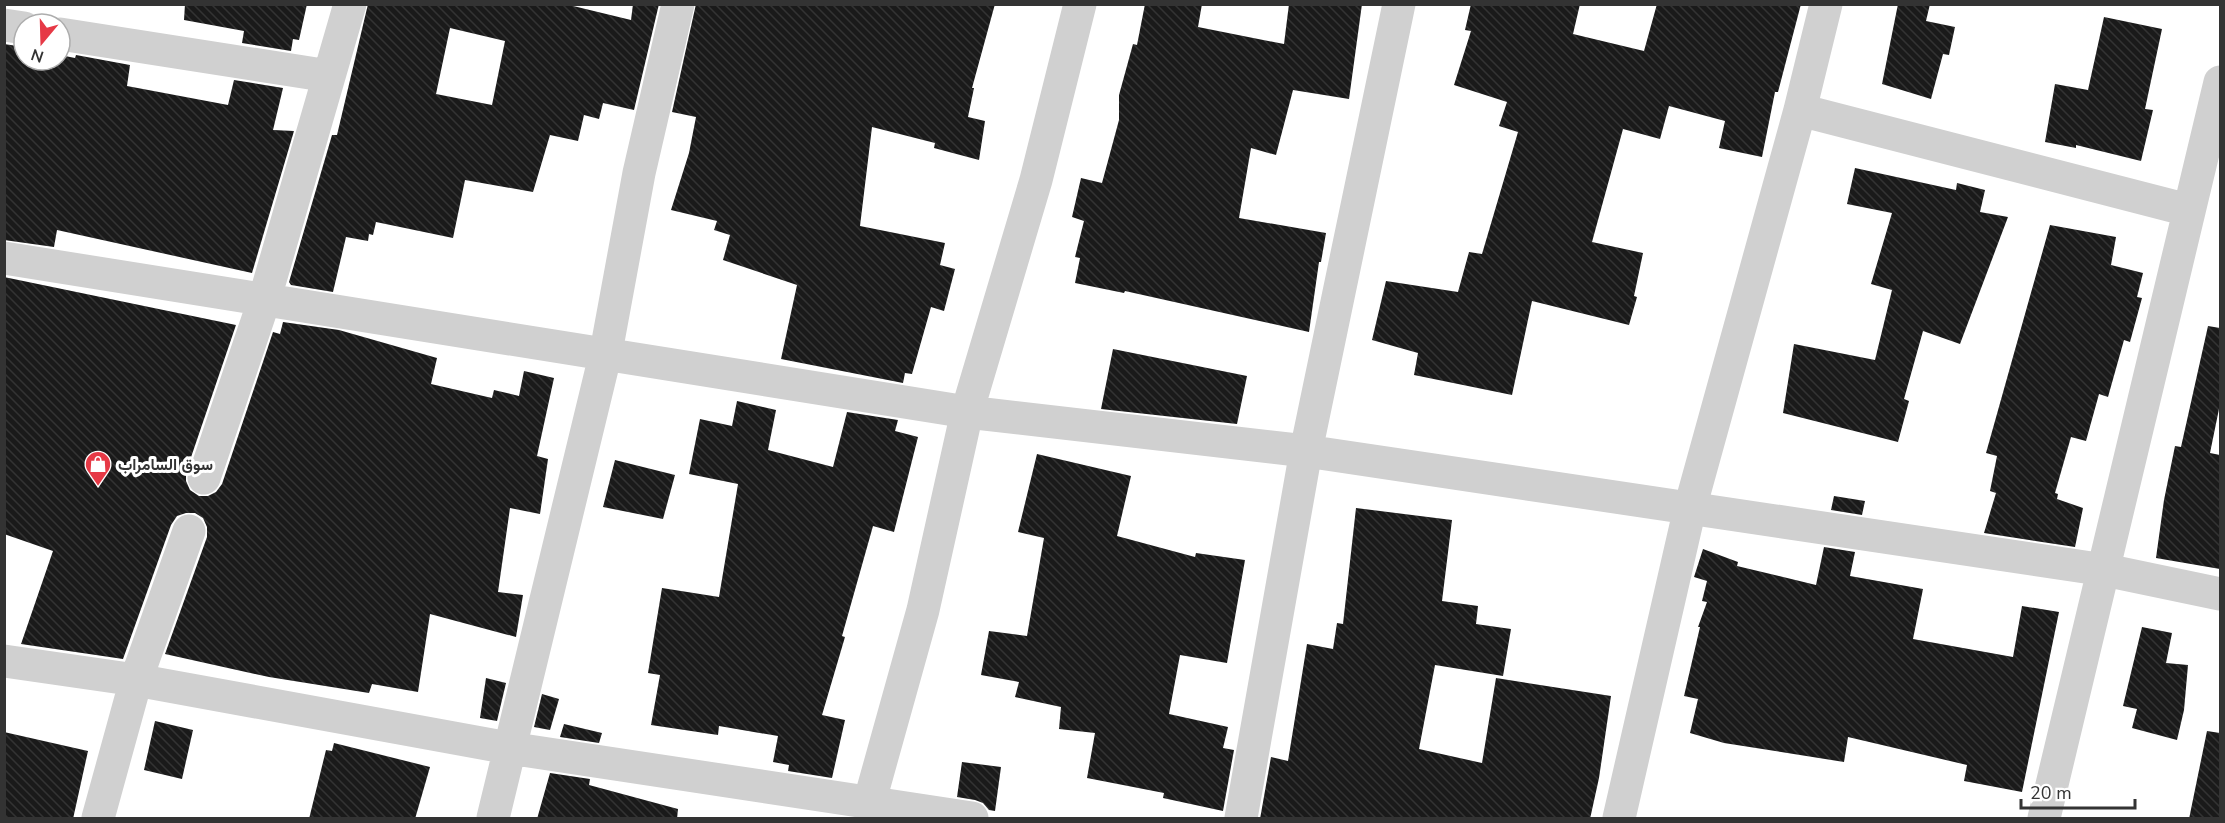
<svg xmlns="http://www.w3.org/2000/svg" width="2225" height="823" font-family="'Nunito Sans',Vazirmatn,sans-serif">
<style>
.building{fill:url(#building-back-hatch);fill-rule:evenodd}
.lines{fill:none;stroke-linecap:round;stroke-linejoin:round}
.minor{stroke:#d0d0d0;stroke-width:33}
.labels{text-anchor:middle;stroke-width:6;stroke-linejoin:round;paint-order:stroke}
.poi-label{font-size:16px;font-weight:bold;fill:#333;stroke:#fff;text-anchor:start}
</style>
<defs>
<pattern id="building-back-hatch" width="6" height="6" patternUnits="userSpaceOnUse" patternTransform="scale(1.5)"><rect width="6" height="6" fill="#1a1a1a"/><path d="M-1 5l2 2M0 0l6 6M5-1l2 2" fill="none" stroke="#333"/></pattern>
</defs>
<rect width="100%" height="100%" fill="#fff"/>
<path class="building" d="M185 4H307L299 40 293 39 291 51 242 43 244 31 184 20Z
M368 4H565L631 20 633 4H659L634 110 603 103 599 119 584 115 578 141 550 135 533 192 465 180 453 238 376 222 373 235 369 234 368 241 346 237 333 292 291 285 289 282 332 135H337ZM450 28 505 41 492 105 436 94Z
M696 4H995L972 88H974L968 117 985 121 979 160 934 148 935 143 872 127 860 226 945 243 940 265 955 269 944 311 931 307 912 374 905 373 903 383 781 359 797 285 723 260 730 235 714 230 717 221 671 210 689 153 696 117 672 112Z
M1145 4H1202L1198 27 1284 44 1289 4H1362L1349 99 1293 90 1276 155 1251 148 1239 218 1326 233 1321 262H1319L1309 332 1125 291 1124 293 1075 283 1080 258 1075 257 1084 221 1072 217 1081 178 1102 183 1119 120V95L1133 44 1137 45Z
M1471 4H1580L1573 34 1644 51 1657 4H1801L1778 92H1775L1762 157 1719 148 1725 121 1669 106 1660 139 1623 129 1592 242 1643 253 1634 296 1637 297 1629 325 1532 301 1512 395 1414 375 1418 353 1372 340 1386 281 1458 292 1469 252 1482 254 1518 132 1499 126 1507 102 1454 85 1471 31 1465 30Z
M1898 4H1930L1926 21 1955 27 1949 55 1943 54 1931 99 1882 84Z
M2104 17 2162 29 2145 109 2153 110 2141 161 2076 145V148L2045 142 2055 84 2088 90Z
M4 44 24 47V60H60V55L75 58 76 55 130 65 127 86 228 105 234 80 283 88 273 130 294 131 252 273 57 230 54 247 4 240Z
M1855 168 1956 190 1957 183 1985 190 1980 212 2008 217 1960 344 1923 331 1904 399 1909 401 1898 442 1783 413 1794 344 1875 360 1892 290 1871 284 1892 213 1847 204Z
M2050 225 2116 237 2111 265 2143 273 2137 297 2142 298 2130 342 2124 340 2108 397 2099 394 2086 441 2071 437 2055 493 2058 494 2057 499 2083 508 2075 547 1984 533 1996 493 1990 491 1997 456 1986 453Z
M4 277 236 325 186 472V481L190 490 199 496H208L216 492 222 484 273 332 280 334 283 322 339 330 437 358 431 384 492 398 494 390 519 396 524 371 554 378 537 456 548 459 540 514 510 508 498 592 523 595 516 637 430 614 418 692 372 684 369 693 269 677 165 654 207 537V527L203 518 195 513H186L177 516 171 525 123 659 21 644 53 551 4 534Z
M2208 326 2220 328V404L2210 453 2220 455V569L2156 558 2164 500 2175 446 2181 447Z
M1113 349 1247 376 1237 424 1101 409Z
M737 401 776 410 768 450 833 467 847 412 898 420 895 431 918 437 894 532 873 526 842 636 845 637 822 715 845 720 832 778 788 771 789 765 773 762 778 736 719 726 718 735 651 725 660 675 648 673 662 588 719 597 738 484 689 474 700 419 732 426Z
M1037 454 1131 476 1117 536 1195 557 1196 553 1245 560 1227 663 1180 655 1169 714 1228 727 1223 748 1234 750 1223 811 1163 798 1164 793 1087 778 1095 733 1059 729 1061 707 1015 697 1019 682 981 675 989 631 1027 636 1044 538 1018 532Z
M615 460 675 475 663 519 603 507Z
M1834 496 1865 501 1862 515 1831 510Z
M1356 508 1452 520 1442 601 1478 606 1476 624 1511 629 1503 676 1435 665 1419 749 1482 763 1496 678 1611 696 1599 778 1590 819H1260L1271 757 1288 761 1307 644 1333 649 1337 623 1343 624Z
M1824 547 1855 552 1850 576 1923 589 1913 639 2013 657 2022 606 2059 612 2022 792 1964 781 1967 765 1848 737 1844 762 1724 743 1690 733 1698 699 1684 696 1700 627H1698L1707 602 1702 601 1707 581 1694 577 1703 549 1738 562 1737 566 1816 585Z
M2142 627 2172 633 2166 663 2188 665 2184 710 2177 740 2132 728 2137 709 2123 706Z
M486 678 506 683 497 721 480 718Z
M542 694 559 699 550 730 534 727Z
M155 721 193 730 182 779 144 770Z
M564 724 602 733 599 743 560 737Z
M2207 731 2220 733V819H2189Z
M4 732 88 751 73 819H4Z
M334 743 430 767 415 819H309L326 750 332 751Z
M962 762 1001 767 995 811 989 810 983 803 975 800 957 797Z
M550 773 590 779 589 785 678 809 677 819H537Z"/>
<g class="lines">
<path class="minor" d="M4 25 24 28
M60 34 329 76
M1800 110 2188 210
M4 258 967 412 1306 451 2105 570 2220 594
M204 478 264 301 350 4
M4 661 136 680 509 748 972 818
M98 818 136 680 189 531
M493 818 606 352 639 173 678 4
M865 818 923 610 967 412 1036 180 1080 4
M1241 818 1306 451 1399 4
M1619 818 1690 508 1800 110 1826 4
M2044 818 2220 82"/>
</g>
<defs>
<g id="shop-pin" transform="scale(1.35)"><path d="M0 17L-7.5 6A9.5 9.5 0 1 1 7.5 6Z" fill="#e63946" stroke="#fff"/><path d="M-5-2.5h2.3a2.7 3.5 0 0 1 5.4 0H5L5.5 6h-11ZM-1.5-2.5h3a1.5 2.3 0 0 0-3 0Z" fill="#fff"/></g>
</defs>
<g fill-rule="evenodd">
<use href="#shop-pin" x="98" y="464"/>
</g>
<g class="labels">
<g class="poi-label">
<text x="118" y="470">سوق السامراب</text>
</g>
</g>
<rect width="2225" height="823" fill="none" stroke="#333333" stroke-width="12"/>
<g transform="translate(42 42) rotate(199)"><circle r="28" fill="#ffffff" stroke="#adadad" stroke-width="1.5"/>
<path d="M0-4.5L10 22L0 15L-10 22Z" fill="#e63946"/>
<text y="-9" font-size="16" font-weight="bold" text-anchor="middle" fill="#333333">N</text>
</g>
<path d="M2021 799v9h114v-9" fill="none" stroke="#333333" stroke-width="3"/>
<text x="2030" y="799" font-size="18" fill="#333333" stroke="#ffffff" stroke-width="4.5" paint-order="stroke">20 m</text>
</svg>
